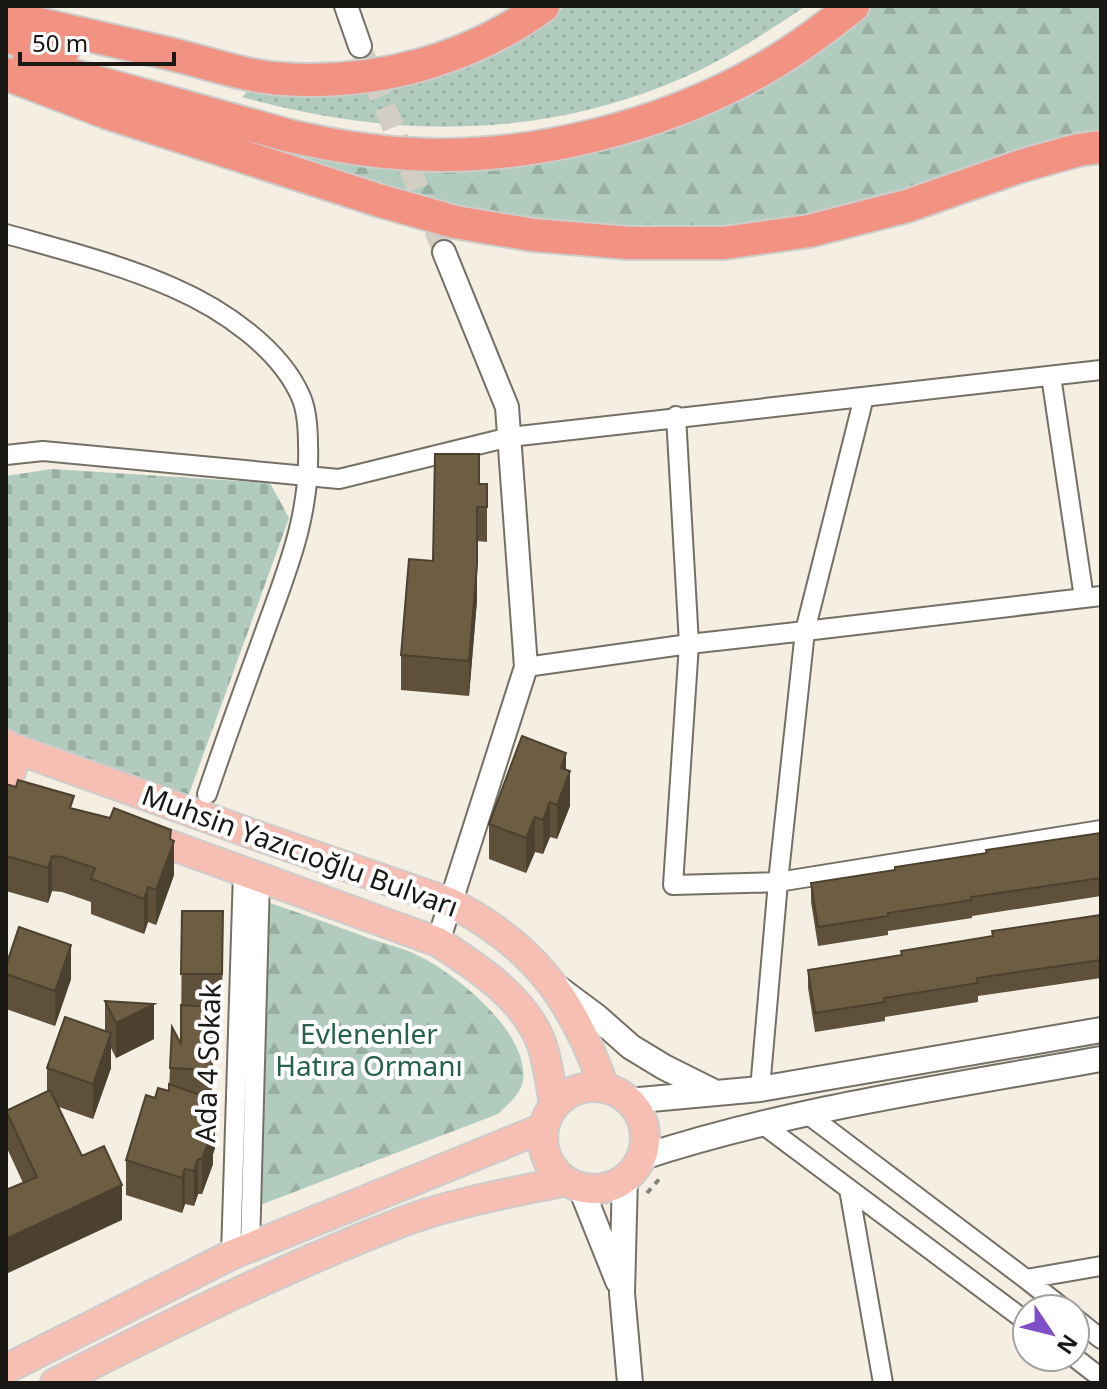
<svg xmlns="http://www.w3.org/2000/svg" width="1107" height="1389" font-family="'Noto Sans',sans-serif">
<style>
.green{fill:url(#green-dots)}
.forest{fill:url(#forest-firs)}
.cemetery{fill:url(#cemetery-stones)}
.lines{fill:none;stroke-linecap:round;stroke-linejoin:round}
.tertiary-tunnel{stroke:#d3cec4;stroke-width:22;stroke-dasharray:22 11;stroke-linecap:butt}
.minor-casing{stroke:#757066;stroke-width:22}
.tertiary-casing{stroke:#757066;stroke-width:26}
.secondary-casing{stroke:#757066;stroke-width:28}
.primary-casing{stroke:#cdcccb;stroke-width:32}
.motorway-casing{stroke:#cdcccb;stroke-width:36}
.path{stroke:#86827a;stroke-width:4;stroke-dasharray:6 6;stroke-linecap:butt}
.minor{stroke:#fff;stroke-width:18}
.tertiary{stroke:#fff;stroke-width:22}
.secondary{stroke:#fff;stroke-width:24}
.primary{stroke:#f7beb4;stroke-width:28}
.motorway{stroke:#f29282;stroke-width:32}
.wall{fill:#5e503a}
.shaded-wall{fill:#4c412f}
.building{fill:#6d5d43;stroke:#4c412f;stroke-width:2}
.labels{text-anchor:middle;stroke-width:8;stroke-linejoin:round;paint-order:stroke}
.street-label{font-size:28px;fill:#1a1814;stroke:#fff}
.park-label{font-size:28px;fill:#26624b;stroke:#fff}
</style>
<defs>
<pattern id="green-dots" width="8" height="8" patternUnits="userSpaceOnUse" patternTransform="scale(2)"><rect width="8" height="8" fill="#b2cbbf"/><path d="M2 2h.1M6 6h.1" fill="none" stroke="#98aea3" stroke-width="1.8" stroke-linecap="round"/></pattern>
<pattern id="forest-firs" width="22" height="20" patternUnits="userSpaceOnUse" patternTransform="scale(2)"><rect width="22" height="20" fill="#b2cbbf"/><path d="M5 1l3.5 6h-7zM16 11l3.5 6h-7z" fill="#98aea3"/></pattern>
<pattern id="cemetery-stones" width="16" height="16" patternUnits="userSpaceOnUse" patternTransform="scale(2)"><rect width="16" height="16" fill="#b2cbbf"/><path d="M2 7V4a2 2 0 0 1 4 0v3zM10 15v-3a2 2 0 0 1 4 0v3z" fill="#98aea3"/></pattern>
</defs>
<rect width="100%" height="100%" fill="#f4eee3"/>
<path class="green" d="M565 6H806C767 32 728 58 685 77 542 140 391 139 242 97L247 92 311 96 551 17Z"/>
<path class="forest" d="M871 6H1101V131C1061 136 1023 152 985 165 920 186 853 208 786 220 626 246 460 212 307 165 257 150 208 129 159 111L479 165 818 49Z
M267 902C302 914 337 926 371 939 386 944 403 948 417 955 455 973 529 1032 523 1080 521 1094 508 1104 498 1114L260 1205Z"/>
<path class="cemetery" d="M52 469 270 483 289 518 188 797 6 733V476Z"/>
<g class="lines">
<path class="tertiary-tunnel" d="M360 46 444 252"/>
<g class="minor-casing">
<path id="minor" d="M6 234C63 250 120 264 174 288 222 309 280 348 301 397 307 411 308 430 308 445 311 519 284 577 260 645 242 694 224 744 207 794
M1051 376 1084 598
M676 416 689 644 673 885 778 882 805 631 1101 596
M6 455 43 451 339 479 510 437 1101 370
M526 667 689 644 805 631 864 397
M760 1089 778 882 1101 830
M806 1113 1026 1279 1101 1266
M761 1123 1027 1322
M849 1189 883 1383
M250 1247 260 879
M231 1255 243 872
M1026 1279 1064 1309
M1075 1318 1101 1339
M1074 1357 1101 1378"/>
</g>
<g class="tertiary-casing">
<path id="tertiary" d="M346 6 360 46
M438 942 526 667 507 407 444 252"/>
</g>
<g class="secondary-casing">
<path id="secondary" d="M558 988 597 1017 631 1047 664 1067 716 1093
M629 1101 760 1089 1101 1030
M640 1158C789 1109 946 1087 1101 1059
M625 1177 622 1293 630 1383
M580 1186 618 1281"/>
</g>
<g class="primary-casing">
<path id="primary" d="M6 744 13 765 6 787
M7 746 255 835 449 902C533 944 573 999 604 1087
M140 834 438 942C477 967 526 999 542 1045 548 1064 551 1085 554 1105
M543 1138a51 51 0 1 1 102 0a51 51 0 1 1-102 0Z
M6 1369 231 1255 543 1128
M55 1383C169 1325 282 1268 402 1222 451 1203 514 1192 566 1181"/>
</g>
<g class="motorway-casing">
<path id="motorway" d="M17 19C68 31 120 42 171 54 208 63 246 77 284 79 376 85 469 60 543 6
M6 36 62 53
M28 63 290 136C330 145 370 152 411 154 527 161 662 127 763 69 795 51 824 29 853 6
M6 74 108 113 381 201 455 222 533 235 629 243H724L809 231 907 206 1021 166 1078 150 1101 147"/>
</g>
<path class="path" d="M647 1193 662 1176"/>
<use href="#minor" class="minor"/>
<use href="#tertiary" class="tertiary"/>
<use href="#secondary" class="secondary"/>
<use href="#primary" class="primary"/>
<use href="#motorway" class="motorway"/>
</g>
<path class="wall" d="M479 484H487V542L477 541V600L469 696 401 690V655L433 561Z
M566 770 570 806 557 839 550 837 543 854 535 852 526 873 489 859V824Z
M6 784 74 809 171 839 174 875 156 925 148 922 144 934 91 914V902L62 892 52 891 48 903 6 891Z
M1101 833V896L972 916V918L888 931V935L818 946 811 902V883L895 871 986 853Z
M182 911H223L222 1009H214V1042L211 1105H209L215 1148 213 1154V1164L202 1194H198L194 1206 185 1204 182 1213 126 1195V1160L155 1098 169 1091 170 1068 181 1044Z
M1101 915V978L978 996V1002L885 1017V1021L815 1032 808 988V970L901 955 992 936V931Z
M6 966 71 979 55 1026 6 1009Z
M105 1001 154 1039 116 1058 111 1048V1068L93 1119 59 1107 82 1156 122 1220 23 1183 6 1146V1111L47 1091V1068L105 1031Z"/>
<path class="shaded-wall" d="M477 565V600L469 696V661Z
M566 753V780L570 771V806L557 839V805L561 768Z
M550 802V837L543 854V820Z
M535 817V852L526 873V838Z
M171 830V849L174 841V875L156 925V890L170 839Z
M52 856V891L48 903V868Z
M148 887V922L144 934V899Z
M71 945V979L55 1026V991Z
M154 1004V1039L116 1058V1023Z
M214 1007V1042L211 1105V1070Z
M111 1033V1068L93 1119V1084Z
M215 1113V1148L213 1154V1164L202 1194V1159L210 1126Z
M198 1159V1194L194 1206V1171Z
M185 1169V1204L182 1213V1178Z
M122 1185V1220L6 1274V1239Z"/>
<path class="building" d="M435 454H479V484H487V507H477V565L469 661 401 655 409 559 433 561Z
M522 736 566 753 561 768 570 771 557 805 550 802 543 820 535 817 526 838 489 824Z
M18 780 74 796 70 808 110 818 114 808 171 830 170 839 174 841 156 890 148 887 144 899 91 879 95 868 62 857 52 856 48 868 6 856V784L16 787Z
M1101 833V878L971 897 972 900 888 913V916L818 927 811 883 895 870V867L987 853 986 850Z
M182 911H223L222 974H181Z
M1101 915V960L977 978 978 983 884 998 885 1002 815 1013 808 970 902 955 901 951 993 936 992 931Z
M19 927 71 945 55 991 6 974V966Z
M105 1001 154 1004 116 1023Z
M181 1005 214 1007 211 1070 170 1068 172 1027 181 1044Z
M65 1017 111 1033 93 1084 47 1068Z
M169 1084 209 1098 205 1110 215 1113 210 1126 213 1129 202 1159H198L194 1171 185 1169 182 1178 126 1160 146 1095 155 1098 158 1088 169 1091Z
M50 1090 82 1156 104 1146 122 1185 6 1239V1190L37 1177 6 1111Z"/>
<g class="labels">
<g class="street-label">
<text transform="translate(300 851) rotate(20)" y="10">Muhsin Yazıcıoğlu Bulvarı</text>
<text transform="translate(208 1063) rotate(-88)" y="10">Ada 4 Sokak</text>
</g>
<g class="park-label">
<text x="369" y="1044">Evlenenler<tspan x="369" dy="32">Hatıra Ormanı</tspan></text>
</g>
</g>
<rect width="1107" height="1389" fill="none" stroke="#1a1814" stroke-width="16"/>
<g transform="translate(1051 1333) rotate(125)"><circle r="38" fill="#ffffff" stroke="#a3a3a1" stroke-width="2"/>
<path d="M0-6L14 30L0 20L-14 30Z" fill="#804ec7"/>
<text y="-12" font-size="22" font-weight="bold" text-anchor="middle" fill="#1a1814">N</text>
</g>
<path d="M20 52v12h154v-12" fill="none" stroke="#1a1814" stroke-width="4"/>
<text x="32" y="52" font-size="24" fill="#1a1814" stroke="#ffffff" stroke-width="6" paint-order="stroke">50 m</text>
</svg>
